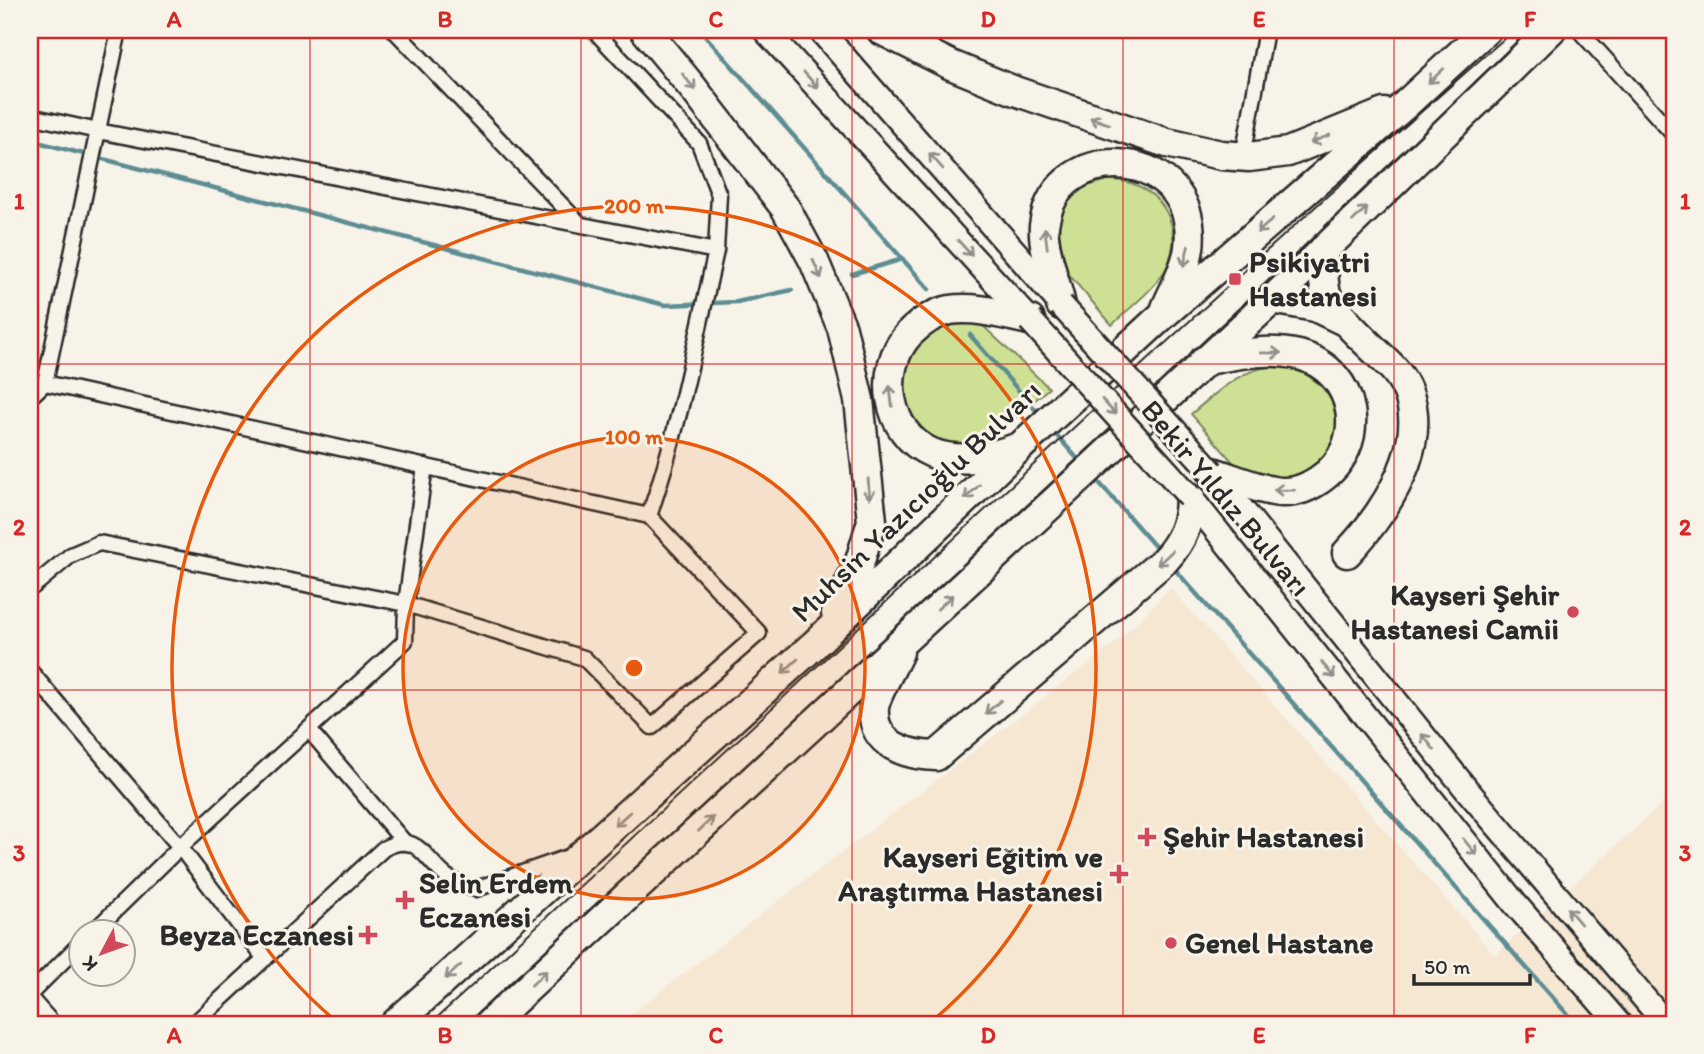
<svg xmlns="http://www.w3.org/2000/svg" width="1704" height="1054" font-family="Itim,sans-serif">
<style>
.built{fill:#f6e7d3}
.green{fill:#cee094;stroke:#7c8660;stroke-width:2}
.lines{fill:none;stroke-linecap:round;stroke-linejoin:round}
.stream{stroke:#5d8d92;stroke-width:4.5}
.street-casing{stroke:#2b2b2b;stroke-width:19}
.primary-casing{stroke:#2b2b2b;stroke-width:28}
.highway-casing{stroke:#2b2b2b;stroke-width:33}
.street{stroke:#f7f3e8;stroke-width:14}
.primary{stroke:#f7f3e8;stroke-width:23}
.highway{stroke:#f7f3e8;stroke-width:28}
.tram{stroke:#2b2b2b;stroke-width:2}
.primary-bridge-casing{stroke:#2b2b2b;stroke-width:28;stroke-linecap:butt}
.primary-bridge{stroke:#f7f3e8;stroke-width:23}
.oneway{stroke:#918f8a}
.grid{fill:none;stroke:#d62828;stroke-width:2;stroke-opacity:0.55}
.ring{fill:none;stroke:#e8590c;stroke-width:3.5}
.poi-dot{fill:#d1495b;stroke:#f7f3e8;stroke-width:2.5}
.labels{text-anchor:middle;stroke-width:6;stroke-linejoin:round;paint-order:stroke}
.poi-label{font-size:30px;font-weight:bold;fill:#2b2b2b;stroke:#f7f3e8;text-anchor:start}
.street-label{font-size:30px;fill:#2b2b2b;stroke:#f7f3e8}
.centre{fill:#e8590c;stroke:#f7f3e8;stroke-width:3.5}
.ring-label{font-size:21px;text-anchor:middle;font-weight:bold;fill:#e8590c;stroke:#f7f3e8;stroke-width:6;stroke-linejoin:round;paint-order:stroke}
.neatline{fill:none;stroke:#d62828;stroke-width:2.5}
.grid-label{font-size:23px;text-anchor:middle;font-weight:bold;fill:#d62828}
</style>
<rect width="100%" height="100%" fill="#f7f3e8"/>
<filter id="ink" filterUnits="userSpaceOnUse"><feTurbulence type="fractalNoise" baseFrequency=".0143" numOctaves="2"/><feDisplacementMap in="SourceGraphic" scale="14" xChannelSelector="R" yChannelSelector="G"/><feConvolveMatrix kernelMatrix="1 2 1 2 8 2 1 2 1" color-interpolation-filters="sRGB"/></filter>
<g filter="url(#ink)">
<path class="built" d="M1171 588 1495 955 1674 793V1024H618L1118 641Z"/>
<path class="green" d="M1108 180C1157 179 1189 225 1165 270 1155 289 1128 309 1112 325L1059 263 1056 234 1065 204 1084 187Z
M944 323H980L1049 388 995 435 979 443 970 446 928 442 899 401 911 347Z
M1274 366C1310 368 1341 394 1336 433 1335 441 1331 453 1326 459 1317 468 1300 476 1289 483L1238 468 1191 414C1217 393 1239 369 1274 366Z"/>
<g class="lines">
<path class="stream" d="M700 30 929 289
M30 140 665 305 737 302 792 290
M852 274 903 259
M970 335 1041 416
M1053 431 1082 464
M1095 478 1159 551
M1171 565 1576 1024"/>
<g class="street-casing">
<path id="street" d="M394 30 580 224
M594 30 699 143 719 195 716 251
M1579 30 1674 135
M30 116 98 131 716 251C696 339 679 429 649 516
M1243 156 1266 30
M45 383 119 30
M30 397 45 383 649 516 759 633 652 727 584 658 406 604 405 641 180 847 30 671
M30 589 71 555 99 543 406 604 425 466
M309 730 405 843
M93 932 180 847 265 959
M30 994 80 944
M30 998 53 1024
M194 1024 383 849C418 830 424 859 446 876 455 883 465 887 476 889L571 856"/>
</g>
<g class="primary-casing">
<path id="primary" d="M765 30 1030 320
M820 30 1059 302
M1212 472 1467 790 1666 1024
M1190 497 1516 905 1619 1024"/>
</g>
<g class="highway-casing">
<path id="highway" d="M645 30 693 88 786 209 814 261 842 328 859 400 872 521 860 561 836 613
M881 30 951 65 1015 91 1167 143 1221 155 1249 157 1288 152 1384 113
M1323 250C1324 263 1322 281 1326 293 1332 313 1374 349 1390 365 1445 421 1391 507 1347 553
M1273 299 1315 307 1344 321
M1061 305C1056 282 1042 248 1044 226 1055 135 1201 146 1189 248 1186 269 1174 289 1166 308
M1203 361C1234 355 1268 347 1299 355 1358 371 1370 446 1319 480 1309 487 1296 492 1284 492 1267 493 1230 477 1212 472
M1016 448C991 458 957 463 932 453 886 434 877 369 909 334 921 322 934 313 950 310 977 306 1005 315 1030 320
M899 652C894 664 875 696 874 708 871 745 907 755 936 756L1165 560C1182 541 1190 523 1190 497
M395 1024 815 644 1022 445 1164 314 1406 104 1486 30
M489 1024 1273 299 1551 30"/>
</g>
<use href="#street" class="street"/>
<use href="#primary" class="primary"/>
<use href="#highway" class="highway"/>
<path class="tram" d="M430 1024C792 694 1145 353 1514 30
M466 1024 1086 452 1253 295 1530 30"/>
<g class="primary-bridge-casing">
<path id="primary-bridge" d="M1061 305 1212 472
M1030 320 1190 497"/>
</g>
<use href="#primary-bridge" class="primary-bridge"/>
</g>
<defs><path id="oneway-shaft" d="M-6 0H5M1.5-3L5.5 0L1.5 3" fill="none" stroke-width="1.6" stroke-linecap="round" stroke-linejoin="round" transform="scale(1.75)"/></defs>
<g class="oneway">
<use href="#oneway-shaft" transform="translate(1436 76) rotate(137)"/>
<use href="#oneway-shaft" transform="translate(811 80) rotate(48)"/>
<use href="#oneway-shaft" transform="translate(689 82) rotate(51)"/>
<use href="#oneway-shaft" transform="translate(1100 121) rotate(-161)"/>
<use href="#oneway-shaft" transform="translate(1320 139) rotate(158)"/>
<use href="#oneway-shaft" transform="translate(936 161) rotate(-131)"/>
<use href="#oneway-shaft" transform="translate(1360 214) rotate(-44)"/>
<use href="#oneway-shaft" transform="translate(1265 226) rotate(139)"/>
<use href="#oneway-shaft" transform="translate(1046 238) rotate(-97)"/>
<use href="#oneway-shaft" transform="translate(965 248) rotate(48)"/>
<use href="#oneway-shaft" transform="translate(1186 256) rotate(104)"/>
<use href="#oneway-shaft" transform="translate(817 269) rotate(66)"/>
<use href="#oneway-shaft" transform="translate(1271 353) rotate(1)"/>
<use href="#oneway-shaft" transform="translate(891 396) rotate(-97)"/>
<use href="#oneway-shaft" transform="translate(1109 407) rotate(48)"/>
<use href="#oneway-shaft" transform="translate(869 489) rotate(85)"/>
<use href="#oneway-shaft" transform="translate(1284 490) rotate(-179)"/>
<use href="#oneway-shaft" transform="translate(972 492) rotate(136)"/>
<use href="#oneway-shaft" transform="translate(1165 558) rotate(136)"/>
<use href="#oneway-shaft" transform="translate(945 602) rotate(-43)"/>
<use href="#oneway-shaft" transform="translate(790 666) rotate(138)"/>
<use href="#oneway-shaft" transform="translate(1328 670) rotate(51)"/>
<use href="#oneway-shaft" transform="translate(993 707) rotate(139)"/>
<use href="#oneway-shaft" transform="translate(1428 742) rotate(-129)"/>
<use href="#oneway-shaft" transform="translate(622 819) rotate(138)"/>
<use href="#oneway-shaft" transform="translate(706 824) rotate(-43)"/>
<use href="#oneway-shaft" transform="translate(1470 847) rotate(51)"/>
<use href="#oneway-shaft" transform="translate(1574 916) rotate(-130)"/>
<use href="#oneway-shaft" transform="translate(453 972) rotate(138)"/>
<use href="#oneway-shaft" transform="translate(539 978) rotate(-43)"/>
</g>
</g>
<path class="grid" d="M310 30V1024M581 30V1024M852 30V1024M1123 30V1024M1394 30V1024M30 364H1674M30 690H1674"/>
<circle cx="634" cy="668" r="231" fill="#e8590c" fill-opacity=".12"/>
<g class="ring">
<circle cx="634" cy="668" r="231"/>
<path d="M337 1022A462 462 0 1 1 931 1022"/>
</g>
<g class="poi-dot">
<rect x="1228" y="272" width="14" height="14" rx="3.5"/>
<circle cx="1573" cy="612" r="7"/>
<path d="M1143.5 826.5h7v7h7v7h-7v7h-7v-7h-7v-7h7z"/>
<path d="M1115.5 863.5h7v7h7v7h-7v7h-7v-7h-7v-7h7z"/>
<path d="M401.5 889.5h7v7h7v7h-7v7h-7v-7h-7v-7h7z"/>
<path d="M364.5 924.5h7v7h7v7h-7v7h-7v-7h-7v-7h7z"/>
<circle cx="1171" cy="943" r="7"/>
</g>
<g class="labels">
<g class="poi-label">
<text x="1249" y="272">Psikiyatri<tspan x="1249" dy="34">Hastanesi</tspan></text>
<text x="1559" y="605" text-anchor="end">Kayseri Şehir<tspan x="1559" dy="34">Hastanesi Camii</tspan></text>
<text x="1163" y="847">Şehir Hastanesi</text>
<text x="1103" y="867" text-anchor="end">Kayseri Eğitim ve<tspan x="1103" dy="34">Araştırma Hastanesi</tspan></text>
<text x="419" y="893">Selin Erdem<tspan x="419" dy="34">Eczanesi</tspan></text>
<text x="354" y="945" text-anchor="end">Beyza Eczanesi</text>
<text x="1185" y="953">Genel Hastane</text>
</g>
<g class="street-label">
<text transform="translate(1226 498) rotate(50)" y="10">Bekir Yıldız Bulvarı</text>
<text transform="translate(916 501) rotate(-44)" y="10">Muhsin Yazıcıoğlu Bulvarı</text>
</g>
</g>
<circle cx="634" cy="668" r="10" class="centre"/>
<g class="ring-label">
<text x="634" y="213">200 m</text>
<text x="634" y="444">100 m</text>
</g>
<rect width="1704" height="1054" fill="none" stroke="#f7f3e8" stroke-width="77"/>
<g transform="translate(102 953) rotate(229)"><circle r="33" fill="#f7f3e8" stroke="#a5a39c" stroke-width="2"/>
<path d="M0-5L12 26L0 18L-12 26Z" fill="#d1495b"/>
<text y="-10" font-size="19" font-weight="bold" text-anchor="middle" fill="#2b2b2b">K</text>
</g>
<path d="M1414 974v10h116v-10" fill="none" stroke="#2b2b2b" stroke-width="3.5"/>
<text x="1424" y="974" font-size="21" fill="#2b2b2b" stroke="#f7f3e8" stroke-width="5" paint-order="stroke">50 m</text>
<rect x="38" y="38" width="1628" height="978" class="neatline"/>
<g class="grid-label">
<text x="174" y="27">A</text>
<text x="445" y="27">B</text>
<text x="716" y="27">C</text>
<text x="988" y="27">D</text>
<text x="1259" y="27">E</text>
<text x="1530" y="27">F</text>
<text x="19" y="209">1</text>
<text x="1685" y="209">1</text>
<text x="19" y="535">2</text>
<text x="1685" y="535">2</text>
<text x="19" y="861">3</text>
<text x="1685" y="861">3</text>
<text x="174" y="1043">A</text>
<text x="445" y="1043">B</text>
<text x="716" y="1043">C</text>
<text x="988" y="1043">D</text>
<text x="1259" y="1043">E</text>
<text x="1530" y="1043">F</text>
</g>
</svg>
